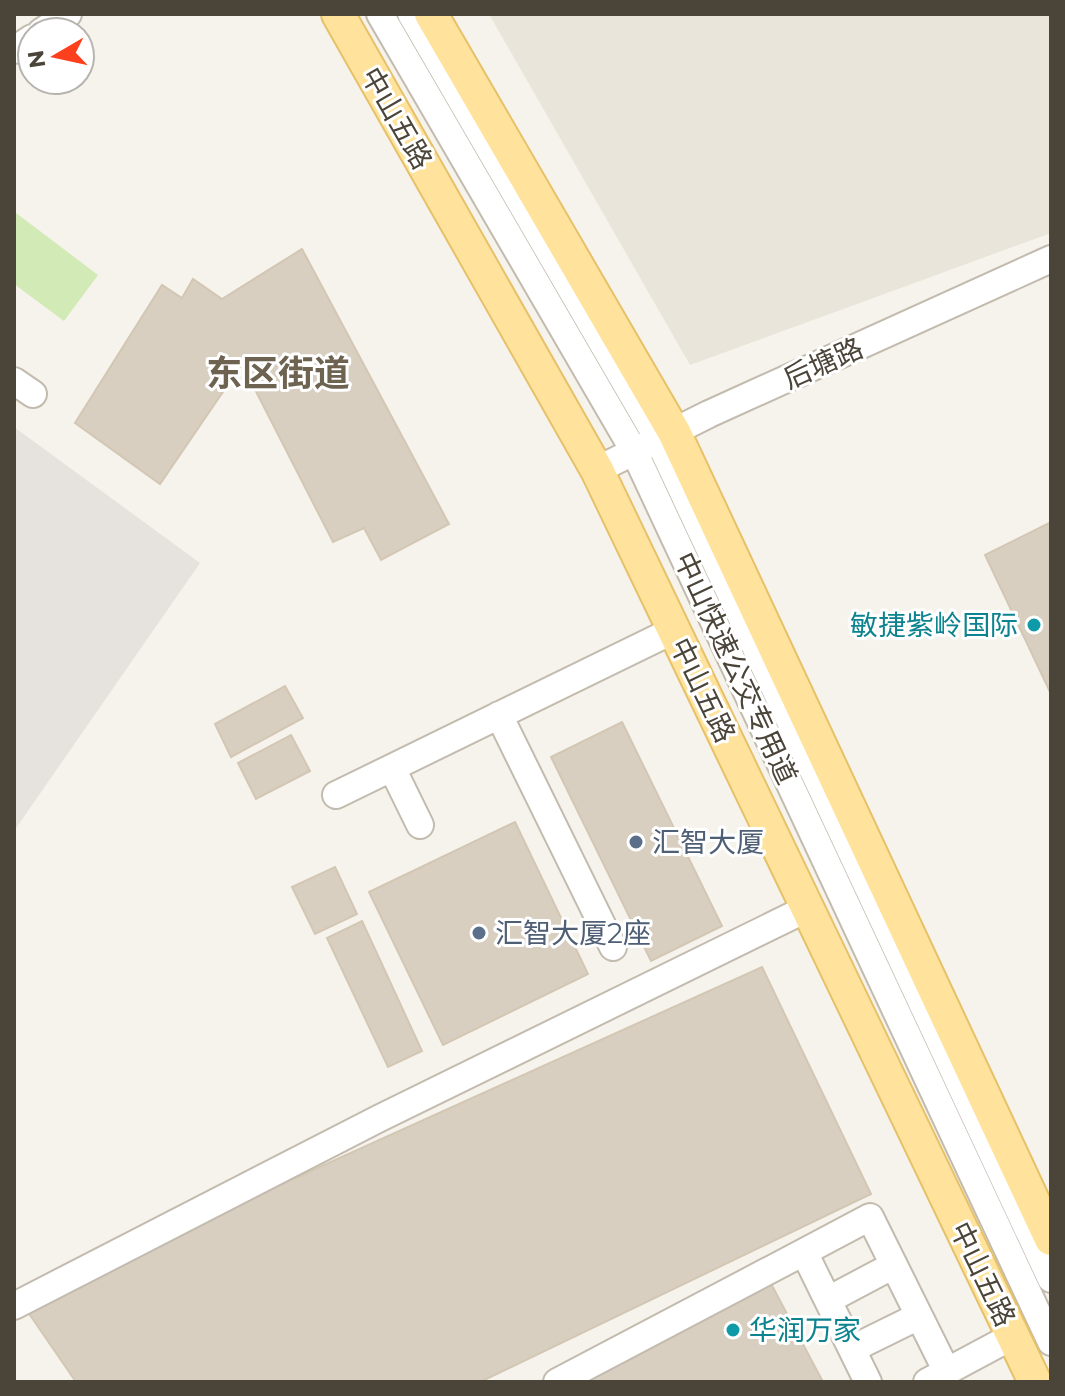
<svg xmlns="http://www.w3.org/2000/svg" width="1065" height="1396" font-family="Montserrat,'Noto Sans SC',sans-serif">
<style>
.residential{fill:#eae5da}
.industrial{fill:#e6e2dd}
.green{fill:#d2eab5}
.building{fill:#d8cfc1;stroke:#d3c7b4;stroke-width:2}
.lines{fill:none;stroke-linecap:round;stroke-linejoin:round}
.minor-casing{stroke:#c2bbae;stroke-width:30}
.major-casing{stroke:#e6c16a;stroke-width:36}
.minor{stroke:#fff;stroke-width:26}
.major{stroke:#ffe39c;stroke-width:32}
.culture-dot{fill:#0f9aa8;stroke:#fff;stroke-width:3}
.service-dot{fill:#5c6f8a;stroke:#fff;stroke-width:3}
.labels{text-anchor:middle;stroke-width:6;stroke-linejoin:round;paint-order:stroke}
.street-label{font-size:28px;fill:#4b4439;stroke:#fff}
.culture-label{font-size:28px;fill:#0d838f;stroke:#fff;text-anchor:end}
.service-label{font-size:28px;fill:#4e5e75;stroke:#fff;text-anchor:start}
.district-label{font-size:36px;font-weight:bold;fill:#6e6250;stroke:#fff}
</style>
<rect width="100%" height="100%" fill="#f6f3ec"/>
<path class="residential" d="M489 14H1051V233L690 365Z"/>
<path class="industrial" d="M14 427 200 563 14 831Z"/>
<path class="green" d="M16 213 98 275 64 321 14 284Z"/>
<path class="building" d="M302 249 449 524 381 560 364 528 333 542 242 364 160 484 75 423 162 285 182 298 193 279 222 299Z
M1051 522V694L985 555Z
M285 686 303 718 231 757 215 724Z
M622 722 722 926 651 961 551 757Z
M291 735 310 771 256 799 238 763Z
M515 822 588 974 443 1045 369 892Z
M335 867 357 914 315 934 292 887Z
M362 921 422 1051 388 1067 327 938Z
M762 967 871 1194 480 1382H76L21 1302Z
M768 1278 823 1382H573Z"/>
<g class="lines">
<g class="minor-casing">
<path id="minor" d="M380 14 634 451 1051 1342
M411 14 658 439 1051 1279
M41 32 68 14
M14 50 32 38
M14 381 33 394
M597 470 709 414 1051 259
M499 715 613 947
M392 768 420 825
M336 795 674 630
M804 1252 870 1217 947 1372
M828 1300 894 1265
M14 1306 380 1118 808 908
M852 1349 919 1316
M557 1382 804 1252 868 1382
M927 1382 1013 1336"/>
</g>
<g class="major-casing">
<path id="major" d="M338 14 597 470 1035 1382
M431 14 674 432 1051 1239"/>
</g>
<use href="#minor" class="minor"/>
<use href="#major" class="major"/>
</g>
<g class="culture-dot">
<circle cx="1034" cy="625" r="8"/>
<circle cx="733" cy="1330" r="8"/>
</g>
<g class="service-dot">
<circle cx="636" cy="842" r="8"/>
<circle cx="479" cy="933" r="8"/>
</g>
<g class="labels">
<g class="street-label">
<text transform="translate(397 118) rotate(60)" y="10">中山五路</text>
<text transform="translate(823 363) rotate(-24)" y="10">后塘路</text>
<text transform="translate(736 668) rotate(65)" y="10">中山快速公交专用道</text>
<text transform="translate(703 690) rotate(64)" y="10">中山五路</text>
<text transform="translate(983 1274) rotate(64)" y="10">中山五路</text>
</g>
<g class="culture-label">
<text x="1018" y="635">敏捷紫岭国际</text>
<text x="749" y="1340" text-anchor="start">华润万家</text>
</g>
<g class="service-label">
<text x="652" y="852">汇智大厦</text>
<text x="495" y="943">汇智大厦2座</text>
</g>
<g class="district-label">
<text x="278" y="386">东区街道</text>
</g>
</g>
<rect width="1065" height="1396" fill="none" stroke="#4b4439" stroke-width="32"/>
<g transform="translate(56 56) rotate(261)"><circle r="38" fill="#ffffff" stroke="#b7b4b0" stroke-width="2"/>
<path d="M0-6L14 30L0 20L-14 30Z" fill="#fc3f1d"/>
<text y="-12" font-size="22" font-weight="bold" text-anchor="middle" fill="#4b4439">N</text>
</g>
</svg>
